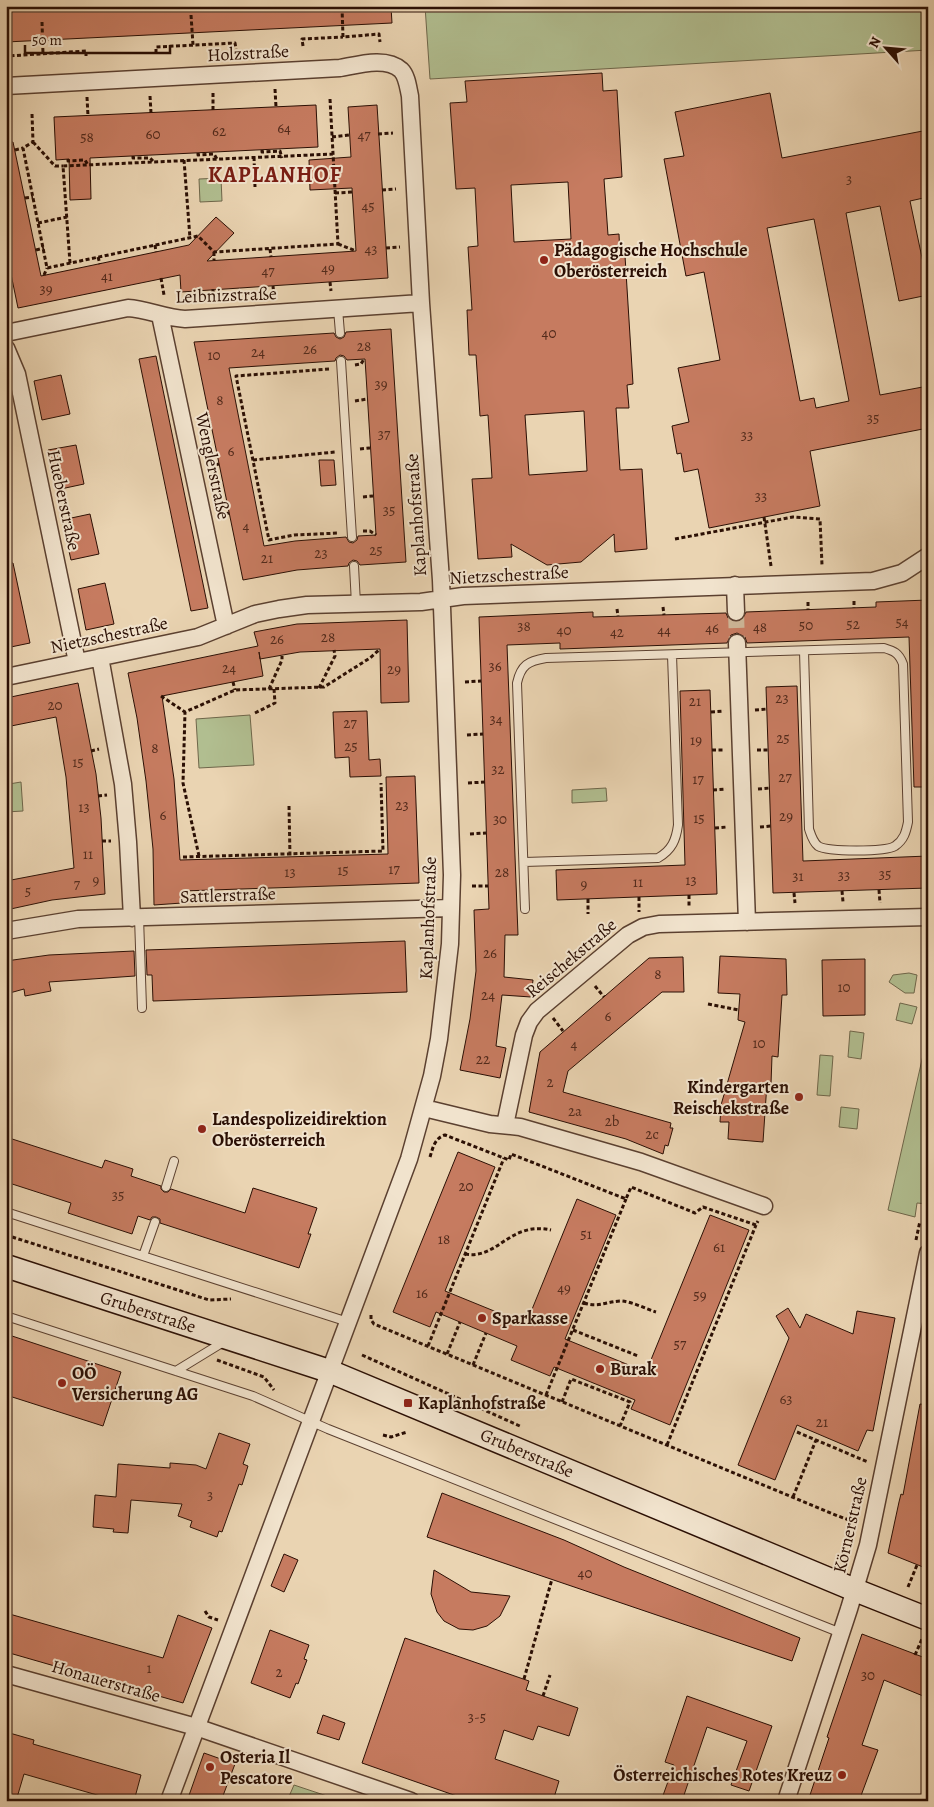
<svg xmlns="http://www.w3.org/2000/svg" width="934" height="1807" font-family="Alegreya,serif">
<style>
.green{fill:#b1be90;stroke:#6e664a}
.building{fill:#c67b60;stroke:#2b0f04;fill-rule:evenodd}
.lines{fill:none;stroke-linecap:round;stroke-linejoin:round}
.minor-tunnel{stroke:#cdb698;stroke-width:16;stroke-dasharray:16 8;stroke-linecap:butt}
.service-casing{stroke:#5b4030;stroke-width:10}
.minor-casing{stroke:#5b4030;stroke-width:19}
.secondary-casing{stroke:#2b0f04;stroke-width:25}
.path{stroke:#2b0f04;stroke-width:3;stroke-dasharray:4 2.5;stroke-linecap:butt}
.service{stroke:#f1e3cd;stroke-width:8}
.minor{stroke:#f1e3cd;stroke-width:16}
.secondary{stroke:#f1e3cd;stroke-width:22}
.poi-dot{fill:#8f2418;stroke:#f1e3cd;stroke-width:2}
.labels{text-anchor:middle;stroke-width:4;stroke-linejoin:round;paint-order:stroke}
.number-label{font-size:15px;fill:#522a1b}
.street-label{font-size:18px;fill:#2b0f04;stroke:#f1e3cd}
.poi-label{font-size:18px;font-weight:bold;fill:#2b0f04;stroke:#f1e3cd;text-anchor:start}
.district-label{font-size:22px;font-weight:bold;letter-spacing:1px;fill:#7a1f14;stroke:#f1e3cd}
</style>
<rect width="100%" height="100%" fill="#ead4b2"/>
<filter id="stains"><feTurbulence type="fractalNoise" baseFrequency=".004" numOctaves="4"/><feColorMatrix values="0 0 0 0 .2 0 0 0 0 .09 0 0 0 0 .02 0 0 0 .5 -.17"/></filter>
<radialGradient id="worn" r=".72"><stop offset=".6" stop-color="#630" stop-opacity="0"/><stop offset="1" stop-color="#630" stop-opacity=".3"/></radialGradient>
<path class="green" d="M425 6H928V50L430 79Z
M221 178 222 201 200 202 199 179Z
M250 715 254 765 199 768 196 719Z
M21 782 23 811 6 812V787L9 784Z
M606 788 607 801 572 803V790Z
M909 973 917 975 914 993H905L889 982 893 975Z
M900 1003 917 1007 912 1024 896 1020Z
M850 1031 864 1033 861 1059 848 1057Z
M928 1033V1204L917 1203 915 1217 888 1210Z
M820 1055 833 1056 830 1096 817 1095Z
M841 1107 859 1109 857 1129 839 1127Z
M294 1785 342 1801H287Z"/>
<path class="building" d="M6 6H389L391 7 392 23 6 42Z
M602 73 603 91 617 90 622 177 604 179 608 235 619 234 620 257 625 256 633 384 627 385 629 408H616L620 470 642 469 647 549 615 552 614 534 581 562 547 565 511 544 512 557 478 559 472 479 492 478 488 415 480 416 476 355H469L467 310H472L468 247 478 246 475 188 456 189 450 103 467 102 465 81ZM568 182 571 239 514 242 511 185ZM584 411 587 471 529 475 525 415Z
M770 93 782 158 928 130V197L910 201 928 286V295L899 301 880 206 846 213 880 395 928 386V428L810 451 820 506 709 528 698 469 684 472 681 453 677 454 672 426 689 422 678 368 720 360 704 272 686 276 664 159 684 156 675 112ZM814 219 849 401 816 408 814 398 800 401 767 228Z
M316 105 318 147 90 158 91 199 70 200 69 159 56 160 54 117Z
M377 105 388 278 181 292 180 275 18 308 6 250V143L13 142 41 276 189 245 216 217 234 233 207 261 356 251 352 188 310 190 309 160 351 157 348 107Z
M391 329 406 562 360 565 357 561 353 560 349 563 348 566 297 570 243 580 194 342 334 333 336 337 340 339 344 337 346 332ZM340 355 344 356 347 360 365 359 376 535 358 536 357 540 353 543 349 542 346 537 295 541 264 546 229 368 335 361 336 358Z
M156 356 208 608 191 611 139 359Z
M61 375 70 414 42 420 34 381Z
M76 445 84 484 56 490 48 450Z
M319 460H334L336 485 321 486Z
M90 514 99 554 71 560 62 520Z
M6 563H13L30 643 6 648Z
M105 583 114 624 86 630 78 589Z
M928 600V787H914L909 637 747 643 745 637 737 633 731 635 727 643 560 649V643L507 645 518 935H505L504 977 533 980 531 997 502 995 496 1046 506 1048 500 1078 460 1070 470 1019 476 971 474 910 489 909 479 617 593 612V617L726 613 728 618 736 622 742 620 746 612 876 607V602Z
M407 620 409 702 381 703 380 649 300 652 260 659 259 652 263 676 162 696 174 779 180 860 388 854 386 777 415 776 419 883 182 891V903L154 905 153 849 146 781 137 718 128 673 258 646 254 632 297 624Z
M78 683 96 774 101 818 105 894 52 900 6 910V881L74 868 66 777 56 717 6 727V698Z
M797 686 803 861 928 856V888L773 893 766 687Z
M710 690 717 894 557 900 556 870 685 865 680 691Z
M367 711 369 760 380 759 381 776 350 777 349 757 335 758 333 712Z
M405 941 407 992 153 1001 152 975H147L146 950Z
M134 951 135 976 49 982 51 991 25 996 24 989 6 994V961L49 955Z
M720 956 786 959 787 995H782L778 1057 772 1056 771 1084 767 1083 763 1142 728 1139 729 1122H720L721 1105 745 1022 738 1020 740 994 718 993Z
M683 957 684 992H662L568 1071 563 1092 671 1123 670 1128H673L668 1146 665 1145 663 1154 626 1139 529 1112 540 1052 649 958Z
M865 959V1015L823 1016 822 960Z
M6 1137 102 1168 105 1160 133 1169 131 1176 161 1186V1189L164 1192H168L171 1189 245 1213 253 1188 317 1208 308 1234H311L299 1268 160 1223V1219L156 1217H152L150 1220 138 1216 132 1234 68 1213 71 1203 6 1182Z
M458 1152 495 1167 445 1291 526 1324 577 1199 616 1215 565 1339 646 1372 710 1215 749 1230 670 1425 631 1409 635 1400 554 1367 550 1376 511 1360 517 1346 436 1312 430 1327 393 1312Z
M788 1308 800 1328 806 1314 853 1334 857 1311 895 1318 873 1431 867 1430 858 1451 797 1425 775 1480 738 1465 789 1338 776 1316Z
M6 1334 121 1372 103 1426 6 1395Z
M920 1404 928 1405V1569L888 1553 899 1502 901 1494 903 1495Z
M219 1433 250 1444 243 1464 248 1466 242 1485 239 1484 222 1532 219 1531 217 1537 190 1527 192 1521 178 1516 182 1504 131 1500 128 1533 113 1532 114 1529 93 1527 95 1495 116 1497 118 1464 170 1468V1463L196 1465 206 1469Z
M442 1493 564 1540 624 1567 800 1638 792 1661 427 1537Z
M284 1554 298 1560 284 1592 271 1586Z
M434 1570 471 1592 510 1596 500 1616 487 1626 473 1630 459 1629 444 1621 437 1612 431 1594Z
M6 1613 163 1658 178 1615 212 1628 183 1703 6 1652Z
M270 1630 309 1645 304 1659 307 1660 298 1684 296 1683 290 1698 251 1683Z
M862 1634 928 1659V1698L884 1680 862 1745 878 1750 859 1801H808L829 1738 827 1737Z
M405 1638 529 1681 526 1690 578 1708 569 1736 538 1726 533 1740 504 1730 495 1759 559 1781 553 1801H471L362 1763Z
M687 1696 772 1726 749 1791 731 1785 747 1741 707 1727 682 1801H661L674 1765 665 1762Z
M323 1715 345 1723 339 1740 317 1733Z
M6 1732 34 1740 33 1744 141 1775 134 1801H118L24 1774 16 1801H6Z
M204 1753 235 1764 221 1801H187Z"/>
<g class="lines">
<path class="minor-tunnel" d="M736 612 737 643"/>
<g class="service-casing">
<path id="service" d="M338 309 340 333
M341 361 352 537
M354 566 356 604
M524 862 658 858C672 850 676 840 678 825L672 655
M525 909 517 683C521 665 528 661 546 658L884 648C894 651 899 653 903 664L908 822C906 832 904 840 895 846 885 852 828 852 818 846 813 842 811 835 809 829L804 651
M139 917 142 1008
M166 1187 174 1161
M6 1212 348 1322
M143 1256 155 1222
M6 1316 253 1396 328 1429 841 1633
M176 1371 225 1341"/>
</g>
<g class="minor-casing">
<path id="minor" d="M6 86 340 68C357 65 386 56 401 70 407 76 408 87 410 96L421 303 441 580 452 875 450 944 439 1039 432 1076 409 1159 169 1801
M160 315 226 626
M6 333 128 308C147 309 165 318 185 319L421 303
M6 348 17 374 77 662
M735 585 736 612
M737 643 747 922
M100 657 123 784 128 842 132 918
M6 677 198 637 255 614 279 609 307 605 421 602 463 596 873 581 902 573 928 556
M6 931 78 919 451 908
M424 1108 490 1124 520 1127 641 1162 764 1206
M505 1125 524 1035 529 1022 537 1011 628 935 643 927 659 924 928 917
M6 1674 196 1727 411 1801
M786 1801 849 1609 868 1545 928 1253"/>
</g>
<g class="secondary-casing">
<path id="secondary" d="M6 1266 329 1371 855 1590 928 1619"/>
</g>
<path class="path" d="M342 7 343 37 379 34 380 42
M191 15 193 45
M42 22 43 54
M303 46 302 39 343 37
M156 53V47L235 43 236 49
M8 60V56L86 51V56
M275 89 276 107
M213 93V110
M150 96 151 113
M87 97 88 116
M32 114 33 142 23 148 47 268 198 236 214 252 338 244 330 99
M378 134 393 133
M332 137 349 135
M33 142 55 166H63
M15 150 23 148
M262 150V152L280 151 282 158
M198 153V155L214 154 217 159
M133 156V158H150L153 161
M254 157 255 187
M68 159V161L85 160 88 165
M184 160 190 238
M382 190 396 189
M335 193 353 192
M25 198 33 197
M38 223 67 217
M338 244 356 251
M155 245 156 252
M386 248 400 247
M270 249 271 257
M36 250 44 248
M214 252V260
M6 256H8
M98 257 100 264
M70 263 63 166 333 154
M44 275 47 268
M161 278 164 295
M330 282 331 291
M273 286 274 297
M213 289V300
M355 365 361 364 364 359
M329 369 236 376 269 540 294 535 339 533
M355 401 367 399
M200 419 209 416
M360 449 370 448
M253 460 335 452
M210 466 219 464
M363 497 373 496
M220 515 229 513
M764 517 771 566
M363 531H370L376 535
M675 539 793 517 820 519 822 565
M854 601V608
M808 602V610
M663 607 664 615
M617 609 618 616
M233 682 235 690
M465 682 481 681
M319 688 335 656 334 650
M269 689 282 660V656
M161 696 185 712
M755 710 767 709
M711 712 724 711
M255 713 275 703 274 689
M467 735 483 734
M712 750H725
M757 750H768
M91 751 99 749
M468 783 485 782
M758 789 770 788
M713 790 726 789
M98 796 107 795
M289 806 290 857
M760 827 771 826
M715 828 727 827
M470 834 486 833
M102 841H111
M199 856 183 783 185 712 235 690 324 687 370 658 380 649
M183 857 383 851 381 783
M472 886H488
M927 888 928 901
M879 890 880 903
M842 891 843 902
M794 893 795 903
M689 895V907
M639 897V912
M588 899V914
M595 986 604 997
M708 1004 739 1010
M553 1018 563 1031
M430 1157C433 1147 435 1138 445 1135L509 1160 511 1154 626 1199 631 1187 695 1213 703 1207 756 1225 758 1221
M6 1235 209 1300 231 1299
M916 1240 920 1221
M465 1254C498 1260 509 1221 551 1230
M584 1303C599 1308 607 1301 622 1301 633 1302 646 1309 656 1312
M371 1315V1320L374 1324 838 1516 849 1520 856 1519
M573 1330 638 1356
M428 1346 504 1158
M447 1354 460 1322
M362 1355 522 1427
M217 1360 264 1377 274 1390
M473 1365 486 1333
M546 1395 626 1199
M562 1402 571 1379 630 1402 620 1426
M797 1432 868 1462
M383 1435 391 1437 407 1432
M667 1445 756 1225
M793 1497 816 1440
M908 1587 917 1565
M205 1611 209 1617 218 1620
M915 1655 922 1639
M524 1679 552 1579
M543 1696 550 1675"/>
<use href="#service" class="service"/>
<use href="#minor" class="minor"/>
<use href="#secondary" class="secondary"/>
</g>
<g class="poi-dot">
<circle cx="544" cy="260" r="5"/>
<circle cx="799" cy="1097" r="5"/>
<circle cx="202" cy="1129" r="5"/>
<circle cx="482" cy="1318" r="5"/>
<circle cx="600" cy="1369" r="5"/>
<circle cx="62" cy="1383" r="5"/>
<rect x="403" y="1398" width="10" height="10" rx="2.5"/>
<circle cx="210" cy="1767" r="5"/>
<circle cx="842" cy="1775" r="5"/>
</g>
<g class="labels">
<g class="number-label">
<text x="284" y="133">64</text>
<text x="219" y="136">62</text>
<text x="153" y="139">60</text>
<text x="364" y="140">47</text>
<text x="87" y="142">58</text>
<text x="849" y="184">3</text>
<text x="368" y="211">45</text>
<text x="371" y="254">43</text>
<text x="328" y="273">49</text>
<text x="268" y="276">47</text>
<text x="107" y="281">41</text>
<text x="46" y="294">39</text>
<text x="549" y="338">40</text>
<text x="364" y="351">28</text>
<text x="310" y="354">26</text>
<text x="258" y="357">24</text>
<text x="214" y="360">10</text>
<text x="381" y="389">39</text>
<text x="220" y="405">8</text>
<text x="873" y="423">35</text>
<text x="384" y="439">37</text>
<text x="747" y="440">33</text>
<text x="231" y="456">6</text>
<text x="761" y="501">33</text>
<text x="389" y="515">35</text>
<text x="246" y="531">4</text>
<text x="376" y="555">25</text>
<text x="321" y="558">23</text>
<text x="267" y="563">21</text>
<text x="902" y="627">54</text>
<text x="853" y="629">52</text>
<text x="806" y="630">50</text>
<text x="524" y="631">38</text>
<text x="760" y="632">48</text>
<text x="712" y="633">46</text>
<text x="564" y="635">40</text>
<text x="664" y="635">44</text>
<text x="617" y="637">42</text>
<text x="328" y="642">28</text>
<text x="277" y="644">26</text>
<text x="495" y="671">36</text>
<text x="229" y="673">24</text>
<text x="394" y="674">29</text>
<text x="782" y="703">23</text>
<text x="695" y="706">21</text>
<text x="55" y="710">20</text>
<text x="496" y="724">34</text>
<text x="350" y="728">27</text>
<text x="783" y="743">25</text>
<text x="696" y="745">19</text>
<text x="351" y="751">25</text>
<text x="155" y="753">8</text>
<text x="78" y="767">15</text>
<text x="498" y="774">32</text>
<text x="785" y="782">27</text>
<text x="698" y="784">17</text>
<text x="402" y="810">23</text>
<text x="84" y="812">13</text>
<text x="163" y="820">6</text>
<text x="786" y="821">29</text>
<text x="699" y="823">15</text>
<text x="500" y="824">30</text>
<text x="88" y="859">11</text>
<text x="394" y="874">17</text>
<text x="343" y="875">15</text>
<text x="290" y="877">13</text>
<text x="502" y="877">28</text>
<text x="885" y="879">35</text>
<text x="844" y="880">33</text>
<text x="798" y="881">31</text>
<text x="96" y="885">9</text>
<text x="691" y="885">13</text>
<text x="638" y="887">11</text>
<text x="77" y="889">7</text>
<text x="584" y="889">9</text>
<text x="28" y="896">5</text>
<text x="490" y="958">26</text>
<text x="658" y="979">8</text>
<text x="844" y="992">10</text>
<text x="488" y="1000">24</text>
<text x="608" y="1021">6</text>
<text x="759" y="1048">10</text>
<text x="574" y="1049">4</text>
<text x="483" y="1064">22</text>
<text x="550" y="1087">2</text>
<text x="575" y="1116">2a</text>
<text x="612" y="1126">2b</text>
<text x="652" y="1139">2c</text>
<text x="466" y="1191">20</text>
<text x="118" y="1200">35</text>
<text x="586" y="1239">51</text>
<text x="444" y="1244">18</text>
<text x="719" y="1252">61</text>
<text x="564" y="1293">49</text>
<text x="422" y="1298">16</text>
<text x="700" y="1300">59</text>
<text x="680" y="1349">57</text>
<text x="786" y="1404">63</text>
<text x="822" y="1427">21</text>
<text x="210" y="1500">3</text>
<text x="585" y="1578">40</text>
<text x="149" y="1673">1</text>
<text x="279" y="1677">2</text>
<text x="868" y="1680">30</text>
<text x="477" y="1722">3-5</text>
</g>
<g class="street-label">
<text transform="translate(248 53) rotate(-3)" y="6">Holzstraße</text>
<text transform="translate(226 295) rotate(-2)" y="6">Leibnizstraße</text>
<text transform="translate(213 466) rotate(78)" y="6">Wenglerstraße</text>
<text transform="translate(64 500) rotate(78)" y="6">Hueberstraße</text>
<text transform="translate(416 515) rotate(-94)" y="6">Kaplanhofstraße</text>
<text transform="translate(509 575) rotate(-3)" y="6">Nietzschestraße</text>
<text transform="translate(109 635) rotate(-12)" y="6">Nietzschestraße</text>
<text transform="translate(228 895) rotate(-2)" y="6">Sattlerstraße</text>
<text transform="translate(428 918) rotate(-88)" y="6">Kaplanhofstraße</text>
<text transform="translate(571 958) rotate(-40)" y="6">Reischekstraße</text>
<text transform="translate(148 1312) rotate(18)" y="6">Gruberstraße</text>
<text transform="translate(527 1453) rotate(23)" y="6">Gruberstraße</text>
<text transform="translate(850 1525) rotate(-77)" y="6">Körnerstraße</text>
<text transform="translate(106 1681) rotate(16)" y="6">Honauerstraße</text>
</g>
<g class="poi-label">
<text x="554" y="256">Pädagogische Hochschule<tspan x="554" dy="21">Oberösterreich</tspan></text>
<text x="789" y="1093" text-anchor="end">Kindergarten<tspan x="789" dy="21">Reischekstraße</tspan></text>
<text x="212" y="1125">Landespolizeidirektion<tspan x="212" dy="21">Oberösterreich</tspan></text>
<text x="492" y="1324">Sparkasse</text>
<text x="610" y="1375">Burak</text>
<text x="72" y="1379">OÖ<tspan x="72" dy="21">Versicherung AG</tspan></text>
<text x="418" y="1409">Kaplanhofstraße</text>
<text x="220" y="1763">Osteria Il<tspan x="220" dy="21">Pescatore</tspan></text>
<text x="832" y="1781" text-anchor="end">Österreichisches Rotes Kreuz</text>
</g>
<g class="district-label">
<text x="275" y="182">KAPLANHOF</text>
</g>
</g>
<rect width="934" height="1807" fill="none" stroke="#ead4b2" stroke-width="25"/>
<rect x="8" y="8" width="919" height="1792" fill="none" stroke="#2b0f04" stroke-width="2.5"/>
<rect x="12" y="12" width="909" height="1782" fill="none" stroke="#2b0f04"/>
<g transform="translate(886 48) rotate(297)" stroke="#f1e3cd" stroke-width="4" paint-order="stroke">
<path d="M0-4L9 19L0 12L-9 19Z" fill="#2b0f04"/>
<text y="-8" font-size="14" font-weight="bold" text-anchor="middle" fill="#2b0f04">N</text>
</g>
<path d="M25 45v8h145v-8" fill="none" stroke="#2b0f04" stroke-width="2.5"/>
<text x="32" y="45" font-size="15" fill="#2b0f04" stroke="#f1e3cd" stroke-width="4" paint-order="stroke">50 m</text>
<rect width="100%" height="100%" filter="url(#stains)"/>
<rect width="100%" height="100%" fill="url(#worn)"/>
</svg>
